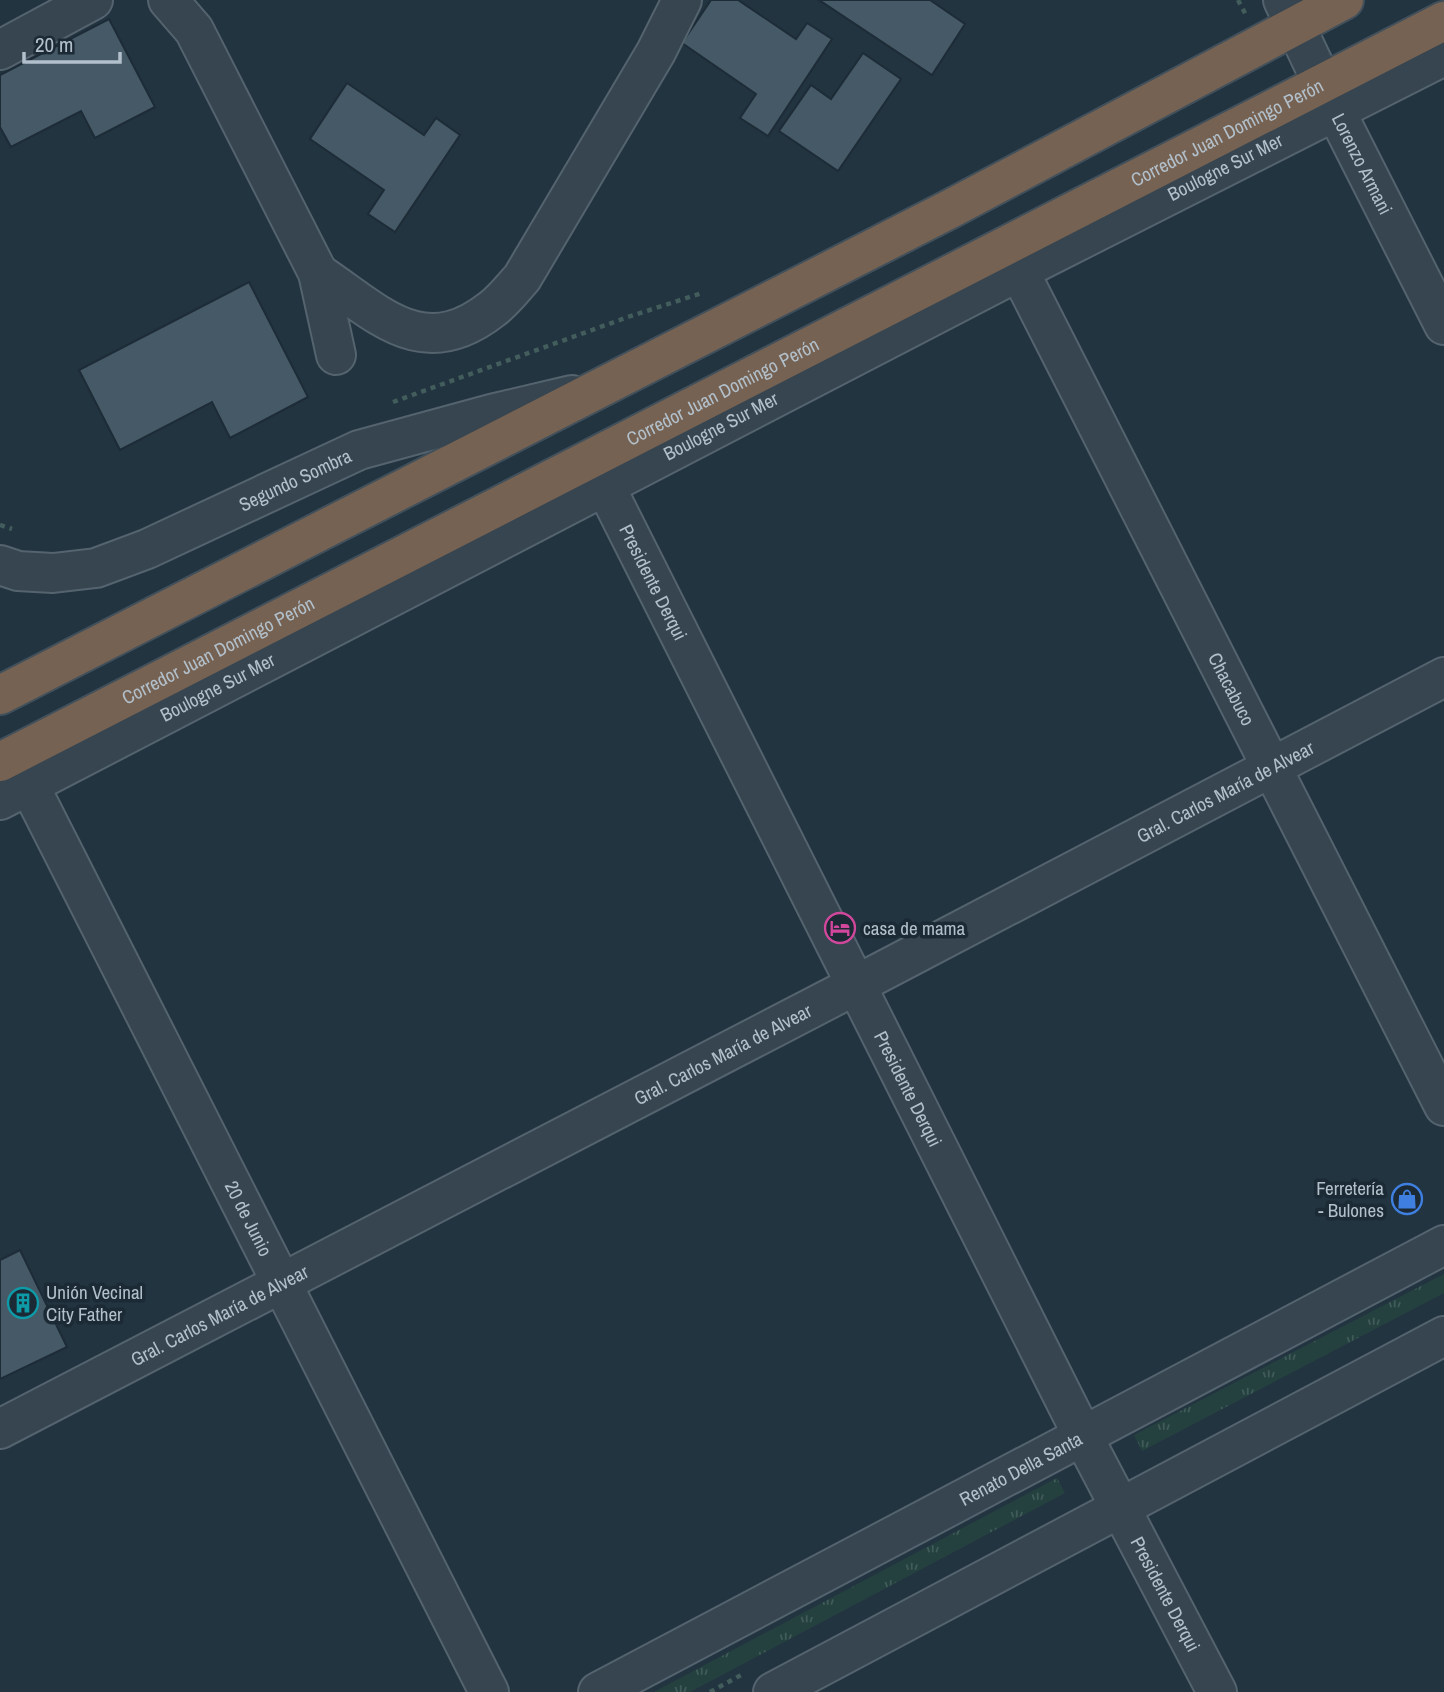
<svg xmlns="http://www.w3.org/2000/svg" width="1444" height="1692" font-family="'Archivo Narrow',sans-serif">
<style>
.grass{fill:url(#grass-tufts)}
.building{fill:#455a66;stroke:#1d2c37;stroke-width:2}
.lines{fill:none;stroke-linecap:round;stroke-linejoin:round}
.minor-casing{stroke:#54636e;stroke-width:42}
.highway-casing{stroke:#41505b;stroke-width:42}
.path{stroke:#425d5b;stroke-width:4.5;stroke-dasharray:5 5;stroke-linecap:butt}
.minor{stroke:#364550;stroke-width:38}
.highway{stroke:#766252;stroke-width:38}
.labels{text-anchor:middle;stroke-width:7;stroke-linejoin:round;paint-order:stroke}
.street-label{font-size:19px;fill:#b2c0cb;stroke:#1b2a35}
.poi-label{font-size:19px;fill:#b2c0cb;stroke:#1b2a35;text-anchor:start}
</style>
<defs>
<pattern id="grass-tufts" width="24" height="20" patternUnits="userSpaceOnUse" patternTransform="scale(1.75)"><rect width="24" height="20" fill="#24413f"/><path d="M3 7l-1-3M5 7V3M7 7l1-3M15 17l-1-3M17 17v-4M19 17l1-3" fill="none" stroke="#415b59"/></pattern>
</defs>
<rect width="100%" height="100%" fill="#223440"/>
<path class="grass" d="M1444 1274V1293L1142 1451 1134 1435Z
M1057 1478 1065 1493 690 1692H654Z"/>
<path class="building" d="M711 0H738L796 39 807 23 832 39 768 136 740 118 756 94 682 43Z
M819 0H930L965 24 932 75Z
M109 19 155 107 95 138 81 111 11 147 0 127V75Z
M863 53 901 79 838 171 779 131 811 85 831 99Z
M347 83 424 135 436 118 460 135 395 232 368 214 384 190 310 139Z
M249 282 308 397 230 438 212 402 120 450 79 370Z
M20 1250 67 1347 0 1379V1260Z"/>
<g class="lines">
<g class="minor-casing">
<g id="minor">
<path d="M168 0 194 30 318 273 336 355"/>
<path id="s1" d="M1283 0 1336 112 1444 325"/>
<path d="M0 50 93 0"/>
<path id="s2" d="M1019 271 1444 1106"/>
<path d="M318 273C378 313 422 364 492 309 503 301 513 288 522 278L656 52 682 0"/>
<path id="s3" d="M604 484 1090 1450 1217 1692"/>
<path id="s4" d="M0 565 18 571 53 573 96 568 147 549 359 450 491 414 572 395"/>
<path id="s5" d="M29 785 489 1692"/>
<path id="s6" d="M0 800 1019 271 1444 56"/>
<path id="s7" d="M0 1429 856 985 1444 677"/>
<path id="s8" d="M598 1692 1444 1245"/>
<path d="M773 1692 1444 1336"/>
</g>
</g>
<g class="highway-casing">
<g id="highway">
<path d="M0 695 950 209 1344 0"/>
<path id="s9" d="M0 762 1444 21"/>
</g>
</g>
<path class="path" d="M1238 0 1246 15
M393 402 628 317 702 293
M0 525 12 529
M710 1692 743 1674"/>
<use href="#minor" class="minor"/>
<use href="#highway" class="highway"/>
</g>
<defs>
<g id="hotel-ring" transform="scale(1.575)"><circle r="9.5" fill="#1b2a35" stroke="#d1479c" stroke-width="1.5"/><path d="M-6-4.5h1.5V1H6V5H4.5V3h-9V5H-6ZM-4 0a1.8 1.8 0 1 1 3.6 0ZM.5 0V-2.5h3Q6-2.5 6 0Z" fill="#d1479c"/></g>
<g id="shop-ring" transform="scale(1.575)"><circle r="9.5" fill="#1b2a35" stroke="#3f7fe0" stroke-width="1.5"/><path d="M-5-2.5h2.3a2.7 3.5 0 0 1 5.4 0H5L5.5 6h-11ZM-1.5-2.5h3a1.5 2.3 0 0 0-3 0Z" fill="#3f7fe0"/></g>
<g id="building-ring" transform="scale(1.575)"><circle r="9.5" fill="#1b2a35" stroke="#0f9aa8" stroke-width="1.5"/><path d="M-4-6H4V6H1V3H-1V6H-4ZM-2.5-4.3h1.7v1.8h-1.7ZM.8-4.3h1.7v1.8H.8ZM-2.5-1h1.7V.8h-1.7ZM.8-1h1.7V.8H.8Z" fill="#0f9aa8"/></g>
</defs>
<g fill-rule="evenodd">
<use href="#hotel-ring" x="840" y="928"/>
<use href="#shop-ring" x="1407" y="1199"/>
<use href="#building-ring" x="23" y="1303"/>
</g>
<g class="labels">
<g class="street-label">
<text dy="7" stroke="none"><textPath href="#s9" startOffset="1379">Corredor Juan Domingo Perón</textPath></text>
<text dy="7" stroke="none"><textPath href="#s1" startOffset="182">Lorenzo Armani</textPath></text>
<text dy="7" stroke="none"><textPath href="#s6" startOffset="1379">Boulogne Sur Mer</textPath></text>
<text dy="7" stroke="none"><textPath href="#s9" startOffset="812">Corredor Juan Domingo Perón</textPath></text>
<text dy="7" stroke="none"><textPath href="#s6" startOffset="812">Boulogne Sur Mer</textPath></text>
<text dy="7" stroke="none"><textPath href="#s4" startOffset="315">Segundo Sombra</textPath></text>
<text dy="7" stroke="none"><textPath href="#s3" startOffset="110">Presidente Derqui</textPath></text>
<text dy="7" stroke="none"><textPath href="#s9" startOffset="245">Corredor Juan Domingo Perón</textPath></text>
<text dy="7" stroke="none"><textPath href="#s6" startOffset="245">Boulogne Sur Mer</textPath></text>
<text dy="7" stroke="none"><textPath href="#s2" startOffset="469">Chacabuco</textPath></text>
<text dy="7" stroke="none"><textPath href="#s7" startOffset="1381">Gral. Carlos María de Alvear</textPath></text>
<text dy="7" stroke="none"><textPath href="#s7" startOffset="814">Gral. Carlos María de Alvear</textPath></text>
<text dy="7" stroke="none"><textPath href="#s3" startOffset="677">Presidente Derqui</textPath></text>
<text dy="7" stroke="none"><textPath href="#s5" startOffset="486">20 de Junio</textPath></text>
<text dy="7" stroke="none"><textPath href="#s7" startOffset="247">Gral. Carlos María de Alvear</textPath></text>
<text dy="7" stroke="none"><textPath href="#s8" startOffset="478">Renato Della Santa</textPath></text>
<text dy="7" stroke="none"><textPath href="#s3" startOffset="1244">Presidente Derqui</textPath></text>
</g>
<g class="poi-label">
<text x="863" y="935">casa de mama</text>
<text x="1384" y="1195" text-anchor="end">Ferretería<tspan x="1384" dy="22">- Bulones</tspan></text>
<text x="46" y="1299">Unión Vecinal<tspan x="46" dy="22">City Father</tspan></text>
</g>
</g>
<path d="M24 52v10h96v-10" fill="none" stroke="#b2c0cb" stroke-width="3.5"/>
<text x="35" y="52" font-size="21" fill="#b2c0cb" stroke="#1b2a35" stroke-width="5" paint-order="stroke">20 m</text>
</svg>
